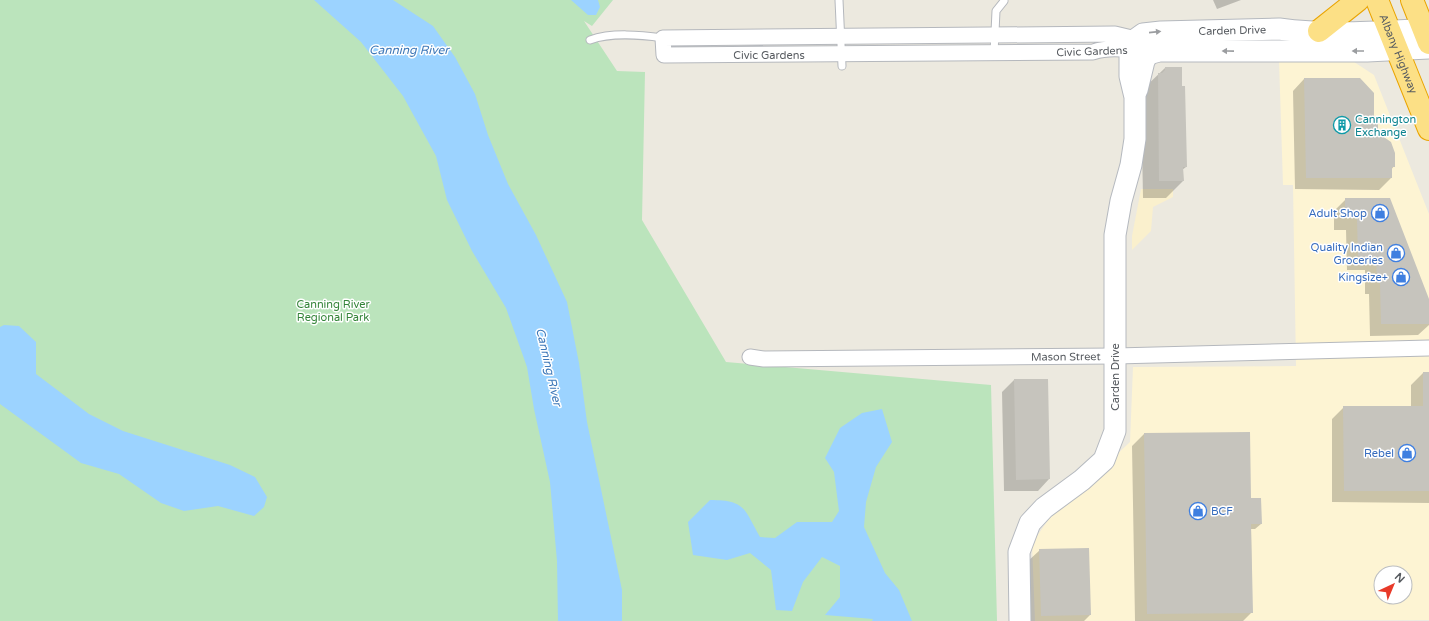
<svg xmlns="http://www.w3.org/2000/svg" width="1429" height="621" font-family="'Varela Round',sans-serif">
<style>
.commercial{fill:#fdf4d3;fill-rule:evenodd}
.green{fill:#bbe4bc}
.sand{fill:#faf0cd}
.water{fill:#9cd3ff}
.shadow{fill:#0003}
.building{fill:#c6c4bd}
.lines{fill:none;stroke-linecap:round;stroke-linejoin:round}
.lane-casing{stroke:#b5b8bd;stroke-width:9}
.street-casing{stroke:#b5b8bd;stroke-width:17}
.secondary-casing{stroke:#b5b9bf;stroke-width:23}
.highway-casing{stroke:#eaa401;stroke-width:24}
.lane{stroke:#fff;stroke-width:7}
.street{stroke:#fff;stroke-width:15}
.secondary{stroke:#fff;stroke-width:21}
.highway{stroke:#fce086;stroke-width:22}
.oneway{fill:#9b9da0}
.labels{text-anchor:middle;stroke-width:3;stroke-linejoin:round;paint-order:stroke}
.street-label{font-size:11px;fill:#585c61;stroke:#fff}
.culture-label{font-size:11px;fill:#0d838f;stroke:#fff;text-anchor:start}
.shop-label{font-size:11px;fill:#366cbe;stroke:#fff;text-anchor:end}
.park-label{font-size:11px;fill:#348439;stroke:#fff}
.water-label{font-size:12px;font-style:italic;fill:#3e78b8;stroke:#fff}
</style>
<rect width="100%" height="100%" fill="#ece9df"/>
<path class="commercial" d="M1279 60H1351L1374 75 1429 214V620L1035 621 1032 543 1049 519 1130 442 1133 367 1296 366 1293 185H1283ZM1381 573H1405V597H1381Z"/>
<path class="green" d="M0 0H613L592 26 584 21 617 71 645 72 642 220 726 362 991 385 997 621H0Z"/>
<path class="sand" d="M1141 189H1173V197L1153 207 1151 231 1132 250V236Z"/>
<path class="water" d="M314 0H393L433 26 455 57 475 94 488 135 508 184 536 235 567 302 579 363 587 422 622 590V621H558L557 561 550 482 534 409 527 367 506 308 472 251 447 200 436 156 403 96 361 42Z
M571 0H598L600 7 596 15H588Z
M4 325 19 326 36 342V374L89 414 123 431 230 465 255 477 267 497 264 507 254 516 218 506 184 511 161 503 119 474 81 463 0 404V327Z
M882 409 892 442 876 467 866 502 864 527 885 573 899 590 912 621H872L873 619 825 615 840 597V566L822 557 803 582 792 611 776 610 771 570 750 553 727 560 693 555 688 522 710 500C746 500 744 509 760 537L775 538 797 522H832L839 511 834 472 825 458 840 428 862 413Z"/>
<path class="shadow" d="M1213 0H1241L1217 9Z
M1165 68 1181 87 1186 167 1182 170 1183 181 1166 198H1143L1141 91Z
M1304 79 1373 117 1377 134 1394 166 1391 170V178L1379 190 1295 189 1293 91Z
M1346 199 1429 301V325L1418 335 1370 336 1369 294H1365V270H1347L1346 230H1334V211Z
M1423 373H1429V503L1332 502V419L1344 407H1411V385Z
M1014 380 1049 479 1038 491H1004L1002 392Z
M1144 434 1261 524 1255 529H1251L1252 612 1243 621H1135L1132 446Z
M1040 550 1090 615 1084 621H1029L1028 561Z"/>
<path class="building" d="M1165 67H1182V86H1185L1187 167H1183L1184 181H1159L1158 73H1162L1165 70Z
M1304 78H1360L1374 93V116H1378V133L1391 142 1395 153V167H1392V178H1306Z
M1345 198H1390L1429 299V324H1381L1380 283H1377L1376 259H1358L1357 218H1345Z
M1423 372H1429V491H1344L1343 406H1423Z
M1014 379H1048L1050 479 1016 480Z
M1250 432 1251 498H1261L1262 524H1251L1253 613 1147 614 1144 433Z
M1089 548 1091 615 1041 616 1039 549Z"/>
<g class="lines">
<g class="lane-casing">
<path id="lane" d="M839 0 842 66
M590 40C612 32 641 35 663 38
M994 53 996 11 1004 1"/>
</g>
<g class="street-casing">
<g id="street">
<path d="M1115 34 1136 39 1148 54C1130 49 1111 46 1093 52L664 55 663 38Z"/>
<path id="s1" d="M750 357 764 359 1116 356 1429 348"/>
</g>
</g>
<g class="secondary-casing">
<g id="secondary">
<path d="M1137 90 1144 61 1148 54 1159 51H1367L1429 48"/>
<path id="s2" d="M1020 621 1019 552 1030 523 1044 508 1082 480 1104 460 1115 431V235L1121 201 1131 165 1135 139V97L1130 76V49L1136 39 1143 34 1161 32 1279 29C1329 36 1379 32 1429 29"/>
</g>
</g>
<g class="highway-casing">
<g id="highway">
<path id="s3" d="M1377 0 1429 129"/>
<path d="M1412 0 1429 43"/>
<path d="M1319 31 1358 0"/>
</g>
</g>
<use href="#lane" class="lane"/>
<use href="#street" class="street"/>
<use href="#secondary" class="secondary"/>
<use href="#highway" class="highway"/>
</g>
<defs><path id="oneway-solid" d="M-6-.8H1V-3.2L6.5 0L1 3.2V.8H-6Z"/></defs>
<g class="oneway">
<use href="#oneway-solid" transform="translate(1155 32) rotate(-6)"/>
<use href="#oneway-solid" transform="translate(1228 51) rotate(-179)"/>
<use href="#oneway-solid" transform="translate(1358 51) rotate(180)"/>
</g>
<defs>
<g id="building-ring" transform="scale(0.9)"><circle r="9.5" fill="#fff" stroke="#0f9aa8" stroke-width="1.5"/><path d="M-4-6H4V6H1V3H-1V6H-4ZM-2.5-4.3h1.7v1.8h-1.7ZM.8-4.3h1.7v1.8H.8ZM-2.5-1h1.7V.8h-1.7ZM.8-1h1.7V.8H.8Z" fill="#0f9aa8"/></g>
<g id="shop-ring" transform="scale(0.9)"><circle r="9.5" fill="#fff" stroke="#3f7fe0" stroke-width="1.5"/><path d="M-5-2.5h2.3a2.7 3.5 0 0 1 5.4 0H5L5.5 6h-11ZM-1.5-2.5h3a1.5 2.3 0 0 0-3 0Z" fill="#3f7fe0"/></g>
</defs>
<g fill-rule="evenodd">
<use href="#building-ring" x="1342" y="125"/>
<use href="#shop-ring" x="1380" y="213"/>
<use href="#shop-ring" x="1396" y="253"/>
<use href="#shop-ring" x="1401" y="277"/>
<use href="#shop-ring" x="1407" y="453"/>
<use href="#shop-ring" x="1198" y="511"/>
</g>
<g class="labels">
<g class="street-label">
<text dy="4" stroke="none"><textPath href="#s2" startOffset="723">Carden Drive</textPath></text>
<text transform="translate(1092 51) rotate(-2)" y="4">Civic Gardens</text>
<text dy="4" stroke="none"><textPath href="#s3" startOffset="58">Albany Highway</textPath></text>
<text x="769" y="59">Civic Gardens</text>
<text dy="4" stroke="none"><textPath href="#s1" startOffset="316">Mason Street</textPath></text>
<text transform="translate(1115 377) rotate(-90)" y="4">Carden Drive</text>
</g>
<g class="culture-label">
<text x="1355" y="123">Cannington<tspan x="1355" dy="13">Exchange</tspan></text>
</g>
<g class="shop-label">
<text x="1367" y="217">Adult Shop</text>
<text x="1383" y="251">Quality Indian<tspan x="1383" dy="13">Groceries</tspan></text>
<text x="1388" y="281">Kingsize+</text>
<text x="1394" y="457">Rebel</text>
<text x="1211" y="515" text-anchor="start">BCF</text>
</g>
<g class="park-label">
<text x="333" y="308">Canning River<tspan x="333" dy="13">Regional Park</tspan></text>
</g>
<g class="water-label">
<text x="409" y="54">Canning River</text>
<text transform="translate(549 367) rotate(77)" y="4">Canning River</text>
</g>
</g>
<g transform="translate(1393 585) rotate(44)"><circle r="19" fill="#ffffff" stroke="#bcbec0"/>
<path d="M0-3L7 15L0 10L-7 15Z" fill="#e83a29"/>
<text y="-6" font-size="11" font-weight="bold" text-anchor="middle" fill="#585c61">N</text>
</g>
</svg>
